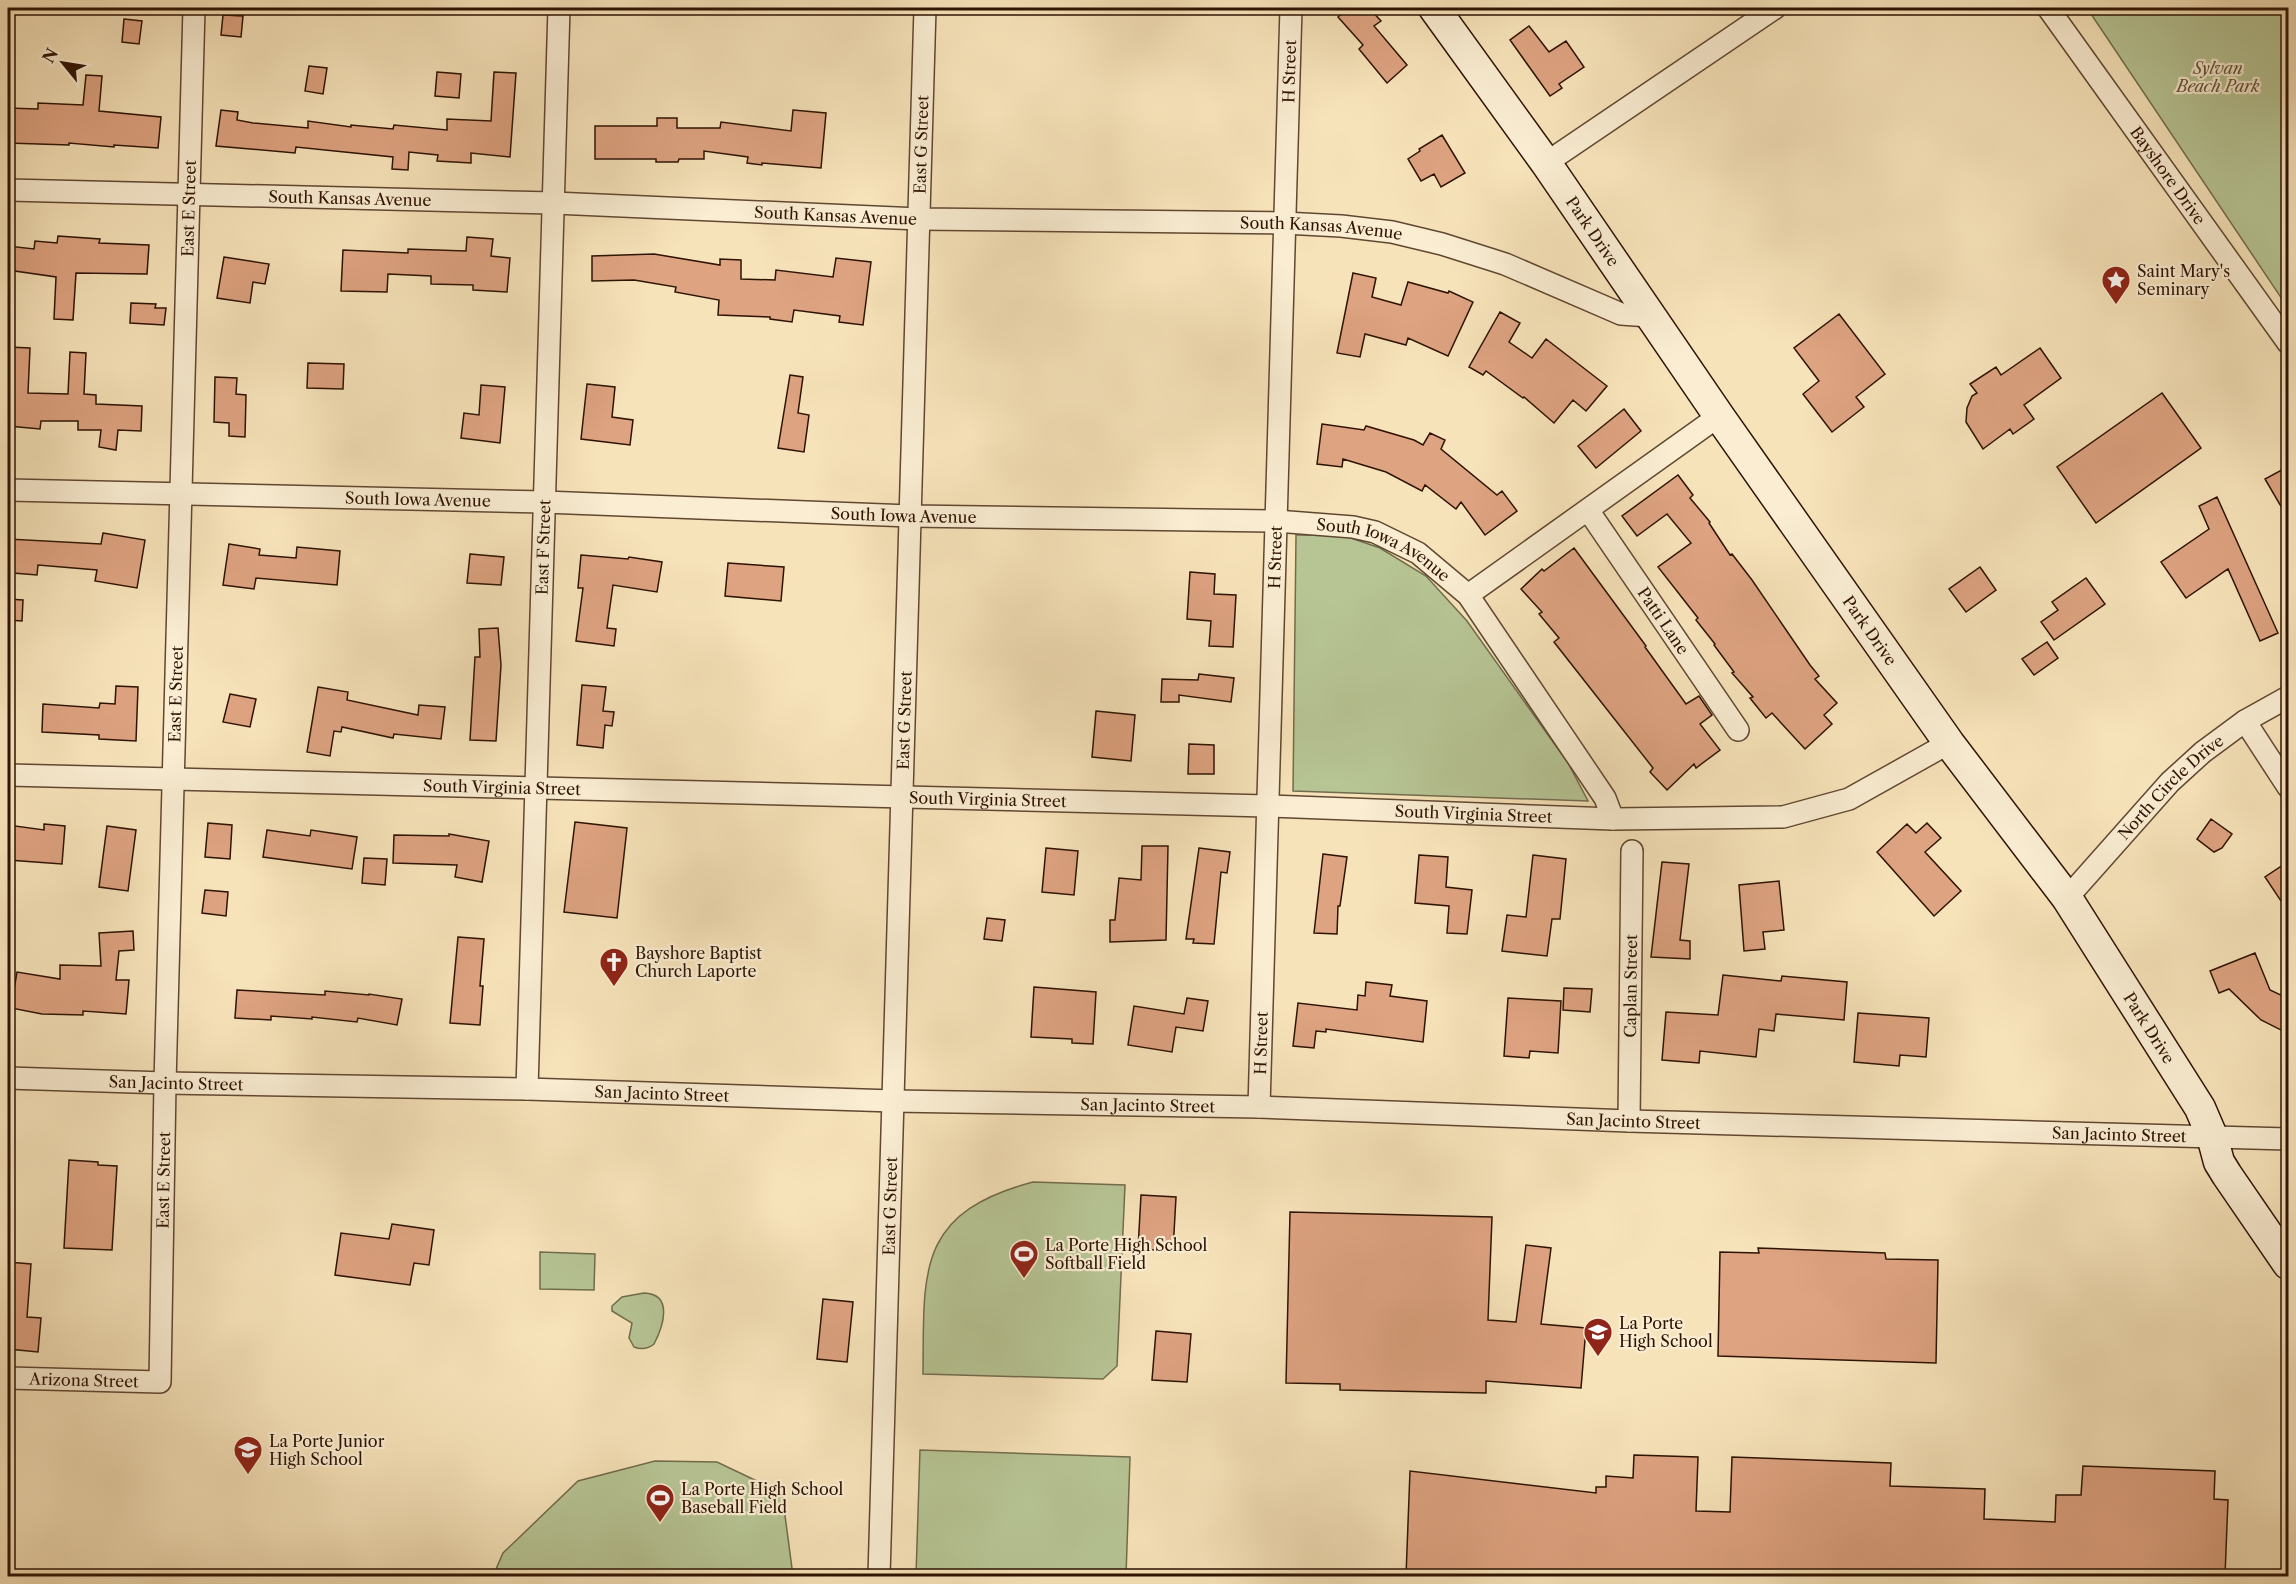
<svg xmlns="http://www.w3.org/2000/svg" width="2296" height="1584" font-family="'Libre Caslon Text',serif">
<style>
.green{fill:#b7c595;stroke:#726c4c;stroke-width:1.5}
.building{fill:#dea381;stroke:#2e1303;stroke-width:1.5}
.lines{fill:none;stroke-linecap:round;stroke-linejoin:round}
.street-casing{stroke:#604731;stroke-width:24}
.secondary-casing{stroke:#2e1303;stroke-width:33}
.street{stroke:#faedd2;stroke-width:21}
.secondary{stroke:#faedd2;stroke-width:30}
.labels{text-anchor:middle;stroke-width:4.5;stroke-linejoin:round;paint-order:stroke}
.park-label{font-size:16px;font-style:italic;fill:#5e5136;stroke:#faedd2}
.street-label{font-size:16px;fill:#2e1303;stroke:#faedd2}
.poi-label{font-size:16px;fill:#2e1303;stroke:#faedd2;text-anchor:start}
</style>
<rect width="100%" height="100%" fill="#f7e3ba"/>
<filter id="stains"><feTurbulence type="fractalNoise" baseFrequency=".00333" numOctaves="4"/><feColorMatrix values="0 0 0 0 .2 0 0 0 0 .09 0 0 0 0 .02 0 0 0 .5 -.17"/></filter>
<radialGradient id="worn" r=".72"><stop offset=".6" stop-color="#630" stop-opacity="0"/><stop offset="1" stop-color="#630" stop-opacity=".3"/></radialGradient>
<path class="green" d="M2087 8H2288V308Z
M1296 535H1342L1380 548 1426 576 1467 621 1568 763 1588 801 1293 791Z
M1033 1182 1125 1185 1117 1366 1103 1379 923 1374C924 1271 916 1213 1033 1182Z
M540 1252 595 1254 594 1290 540 1289Z
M644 1293C674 1294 663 1327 654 1344 648 1349 642 1350 634 1347L629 1338 632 1323 612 1311V1306L622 1297Z
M920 1450 1130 1457 1126 1576H916Z
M655 1461 717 1462 782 1493 793 1576H493L503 1553 578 1481Z"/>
<path class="building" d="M1348 8H1369L1381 21 1374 26 1407 65 1387 83 1359 49 1363 45 1338 17Z
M223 15 243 16 241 37 221 35Z
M124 19 142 21 139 44 122 42Z
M1529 26 1549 52 1566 41 1584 67 1559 84 1562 88 1550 96 1510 40Z
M309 66 327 68 323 94 305 91Z
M437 72 461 74 459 98 435 96Z
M494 72 516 73 510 157 471 153V163L437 161 438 155 409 152 408 170 392 169 393 157 296 147 295 153 216 146 221 110 238 112 237 120 253 123 308 128V121L351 127V125L393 129 394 125 447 130V119L491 121Z
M86 75 102 76 99 111 161 117 158 148 114 145V147L69 143V145L8 143V108L38 109V103L83 105Z
M793 110 826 113 821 168 762 163V165L747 163 748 157 704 151V159H679L678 162H656V159H595V126H657V118H677V128H720L721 122 791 131Z
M1442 135 1465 173 1441 187 1434 174 1421 181 1408 159 1420 151 1419 149Z
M58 236 100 239 99 243 149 245 147 274 76 273 73 320 54 319 56 277 8 270V246L34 249 35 241 57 243Z
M467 237 493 239 491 256 510 258 507 292 473 290V285L431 284V276L388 274 387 292 341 291 343 250 408 253V249L466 251Z
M654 254 720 265V259L741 260V279L775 280 776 270 833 277 836 258 871 262 863 325 839 322 840 316 794 310 792 322 770 319V317L718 315 719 300 675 292 676 287 634 280 592 281V256Z
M224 257 269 264 265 284 253 282 250 303 217 298Z
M1353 273 1376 278 1372 297 1401 305 1408 282 1448 293 1449 291 1473 302 1448 356 1408 338 1406 345 1365 334 1360 357 1337 353Z
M131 303 156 304 155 308H166L164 325 130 323Z
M1500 312 1520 323 1509 342 1532 358 1546 339 1607 386 1586 411 1573 400 1554 423 1524 397 1523 398 1486 371 1483 375 1469 367Z
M1839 314 1885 374 1856 397 1864 407 1832 432 1803 394 1819 381 1794 348Z
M8 347 30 348 28 393 68 394 70 352 86 353 84 394 96 395V404L142 406 141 431 118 430 116 450 99 447 101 430H78V421H41L40 429 8 426Z
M2040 348 2061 378 2024 405 2034 419 2013 434 2010 429 1983 449 1966 422 1967 408 1972 396 1977 393 1970 384 1996 367 2001 375Z
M308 363 344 364 343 389 307 388Z
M790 375 803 377 798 413 809 415 804 452 778 448Z
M215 377 237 378 236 394 246 395 245 437 229 436V423L214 422Z
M587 384 615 387 612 417 633 420 630 445 581 439Z
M481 385 505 387 500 443 461 438 464 413 479 415Z
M2162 393 2201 448 2096 523 2057 467Z
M1624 409 1641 431 1596 468 1578 446Z
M1322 424 1364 430 1366 426 1414 440 1423 445 1430 433 1445 440 1441 449 1497 495 1502 491 1517 511 1485 535 1461 502 1456 509 1425 485 1422 491 1386 472 1343 459 1342 467 1317 464Z
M2289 466V520L2265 479Z
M1678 475 1693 495 1690 498 1710 522 1709 523 1730 555 1732 554 1752 580 1810 665 1819 676 1815 679 1837 703 1824 715 1832 724 1805 749 1772 713 1766 718 1750 698 1753 697 1732 673 1734 672 1714 645 1715 644 1696 620 1698 618 1658 567 1691 543 1667 514 1637 536 1622 516Z
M2217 497 2278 633 2260 641 2228 569 2186 598 2161 562 2209 529 2199 506Z
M103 533 145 540 137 588 95 581 97 570 38 565 37 575 13 573 14 563H8V539L101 544Z
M229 544 260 549 259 555 296 558 297 547 340 551 337 585 256 578 254 589 223 585Z
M1574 548 1646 646 1645 647 1686 704 1699 696 1712 715 1700 724 1720 750 1696 768 1694 764 1667 790 1650 772 1653 768 1554 642 1559 638 1539 614 1542 612 1521 589 1542 569 1544 571Z
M470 554 504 557 501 585 467 583Z
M581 555 628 559 629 557 662 562 657 592 613 585 607 628 616 629 614 646 576 641 583 588H578Z
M728 563 784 567 781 601 725 596Z
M1980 567 1996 590 1966 612 1949 589Z
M1190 572 1215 574 1214 594 1236 595 1233 647 1209 646 1211 621 1187 619Z
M2086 578 2105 604 2054 640 2041 622 2058 610 2052 602Z
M8 599 23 600 22 621 8 620Z
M498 628 501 665 496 741 470 740 475 657H480L479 629Z
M2047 642 2058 658 2034 675 2022 659Z
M1199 674 1234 678 1231 702 1179 695V702H1161L1162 679 1198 680Z
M582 685 606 687 603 711 614 712 612 726 605 725 603 748 577 745Z
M116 686 138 687 136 741 99 739V735L42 732 43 704 99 708 100 703 115 704Z
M318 687 348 692 347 700 418 715 419 705 445 707 441 739 394 734 393 738 342 727 341 732 334 731 330 756 307 752Z
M230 694 256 699 250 727 223 722Z
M1096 711 1135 715 1131 761 1092 757Z
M1189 744 1214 745V774H1188Z
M2211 819 2232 834 2222 848 2214 852 2197 839Z
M575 822 627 828 617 918 564 912Z
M208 823 232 825 230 859 205 857Z
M1927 823 1941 838 1925 852 1961 891 1934 916 1877 852 1907 824 1916 833Z
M44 824 65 826 62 864 8 860V825L44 830Z
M107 826 136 830 128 891 99 887Z
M267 830 310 836 311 830 357 837 352 869 263 857Z
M449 834 489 841 482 882 455 877 457 865 393 863 394 835 449 836Z
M1142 846H1168L1166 940 1110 942V920H1115L1119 878 1141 880Z
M1046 848 1078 851 1074 895 1042 892Z
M1199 848 1230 852 1227 873 1221 872 1214 944 1193 943 1194 939H1186Z
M1323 854 1347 857 1340 906H1338L1337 934 1314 933Z
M1419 855 1448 857 1446 887 1472 890 1467 934 1447 933 1449 906 1415 903Z
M1533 855 1566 859 1560 919H1552L1547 956 1502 951 1507 915 1526 917Z
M364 858 387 859 385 885 362 883Z
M2289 861V913L2265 877Z
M1662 862 1689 864 1680 940 1690 941V959L1651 957Z
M1779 881 1784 930 1763 932 1765 949 1744 951 1739 885Z
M205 890 228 892 226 916 202 913Z
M987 918 1005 920 1002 941 984 939Z
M133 931 134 950 119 951 116 980H129L126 1014 83 1011V1015L42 1014 11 1008 17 972 60 979V965L101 966 99 933Z
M458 937 484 939 480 986H483L480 1025 450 1023Z
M2255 953 2270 990 2289 999V1034L2261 1020 2229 989 2219 993 2210 971Z
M1723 975 1781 981 1782 976 1847 982 1844 1020 1776 1014 1774 1031 1759 1029 1756 1057 1700 1051 1699 1063 1662 1060 1666 1012 1718 1015Z
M1366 982 1392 985 1390 996 1427 1001 1423 1042 1326 1029V1032L1316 1031 1314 1048 1293 1046 1298 1003 1357 1010 1358 995 1365 996Z
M1034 987 1096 992 1093 1044 1072 1043V1039L1031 1037Z
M1564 988 1592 989 1590 1012 1563 1010Z
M237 990 325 995V991L369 995V994L402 999 397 1025 358 1018 357 1022 312 1017V1019L271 1016V1020L235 1018Z
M1187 998 1208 1001 1203 1031 1176 1027 1172 1052 1128 1045 1134 1006 1184 1014Z
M1508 998 1561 1001 1558 1053 1530 1051 1529 1058 1504 1056Z
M1858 1013 1929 1018 1926 1057 1900 1055 1899 1066 1854 1062Z
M69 1160 98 1162V1165L117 1166 112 1250 64 1248Z
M1141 1195 1176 1197 1173 1251 1138 1249Z
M1290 1212 1492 1217 1488 1320 1516 1322 1526 1245 1551 1248 1541 1324 1586 1328 1581 1388 1486 1381V1393L1340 1390V1384L1286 1383Z
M392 1224 434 1230 429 1265 414 1263 410 1285 335 1275 341 1233 389 1239Z
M1758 1248 1885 1253 1886 1259 1938 1260 1936 1363 1718 1356 1720 1252 1759 1253Z
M8 1262 31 1264 27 1317 41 1318 38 1352 8 1349Z
M823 1299 853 1302 847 1362 817 1359Z
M1156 1331 1191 1334 1187 1382 1152 1380Z
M1634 1455 1698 1457 1696 1511 1730 1512 1732 1457 1891 1463 1890 1486 1985 1489 1984 1519 2055 1522 2056 1495H2081L2083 1466 2215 1471 2214 1499 2228 1500 2225 1576H1406L1410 1471 1596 1493V1487H1606V1476L1633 1478Z"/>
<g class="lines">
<g class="street-casing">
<g id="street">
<path id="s1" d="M2048 8 2288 343"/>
<path d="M1546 163 1775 8"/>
<path id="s2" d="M8 190 554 203 919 219 1284 223 1341 226 1392 232 1442 244 1505 264 1621 314 1649 316"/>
<path id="s3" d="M8 490 544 502 910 516 1276 521 1353 527 1375 532 1418 553 1468 595 1605 798 1613 819"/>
<path id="s4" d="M1588 510 1738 730"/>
<path d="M1468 595 1719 416"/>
<path d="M2245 721 2288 787"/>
<path id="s5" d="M8 775 1267 806 1613 819 1783 817 1849 799 1949 743"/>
<path id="s6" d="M2067 898 2170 782 2203 752 2245 721 2288 697"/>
<path id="s7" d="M8 1078 165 1083 527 1089 893 1101 1259 1107 1629 1121 2288 1139"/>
<path id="s8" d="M527 1089 559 8"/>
<path id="s9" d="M1259 1107 1291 8"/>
<path id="s10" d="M1629 1121 1632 851"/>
<path id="s11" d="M8 1378 160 1382 165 1083 194 8"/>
<path id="s12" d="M879 1576 925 8"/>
</g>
</g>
<g class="secondary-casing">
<g id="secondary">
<path id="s13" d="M1434 8 1546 163 1719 416 1949 743 2067 898 2200 1108 2212 1136 2219 1162 2227 1175 2288 1264"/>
</g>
</g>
<use href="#street" class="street"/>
<use href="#secondary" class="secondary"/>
</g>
<defs>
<g id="sight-pin" transform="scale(1.5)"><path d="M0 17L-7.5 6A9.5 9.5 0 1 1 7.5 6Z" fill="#8f2418" stroke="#faedd2"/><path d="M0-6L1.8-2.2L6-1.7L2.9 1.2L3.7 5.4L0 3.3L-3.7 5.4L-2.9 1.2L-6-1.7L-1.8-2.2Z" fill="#fff"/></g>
<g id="church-pin" transform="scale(1.5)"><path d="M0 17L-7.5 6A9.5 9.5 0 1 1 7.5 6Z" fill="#8f2418" stroke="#faedd2"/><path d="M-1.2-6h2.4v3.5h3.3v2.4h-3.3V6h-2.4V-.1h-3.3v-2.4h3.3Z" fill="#fff"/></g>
<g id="stadium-pin" transform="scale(1.5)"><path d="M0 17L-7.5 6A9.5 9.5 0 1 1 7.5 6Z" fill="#8f2418" stroke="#faedd2"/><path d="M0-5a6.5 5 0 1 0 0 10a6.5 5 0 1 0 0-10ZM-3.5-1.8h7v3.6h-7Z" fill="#fff"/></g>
<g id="school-pin" transform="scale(1.5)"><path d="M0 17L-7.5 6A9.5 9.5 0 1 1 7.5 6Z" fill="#8f2418" stroke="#faedd2"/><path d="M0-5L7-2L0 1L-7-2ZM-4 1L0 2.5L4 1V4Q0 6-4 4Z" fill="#fff"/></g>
</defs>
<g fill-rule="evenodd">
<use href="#sight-pin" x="2116" y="280"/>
<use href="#church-pin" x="614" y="962"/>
<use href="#stadium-pin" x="1024" y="1254"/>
<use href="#school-pin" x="1598" y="1332"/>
<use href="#school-pin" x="248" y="1450"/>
<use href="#stadium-pin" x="660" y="1498"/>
</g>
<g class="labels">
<g class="park-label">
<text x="2218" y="74">Sylvan<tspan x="2218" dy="18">Beach Park</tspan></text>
</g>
<g class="street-label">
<text dy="6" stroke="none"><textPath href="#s9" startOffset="1036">H Street</textPath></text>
<text dy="6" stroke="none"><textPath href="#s12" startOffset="1432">East G Street</textPath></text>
<text dy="6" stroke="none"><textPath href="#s1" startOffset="206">Bayshore Drive</textPath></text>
<text dy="6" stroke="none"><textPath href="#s2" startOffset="342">South Kansas Avenue</textPath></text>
<text dy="6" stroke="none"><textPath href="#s11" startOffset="1326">East E Street</textPath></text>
<text dy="6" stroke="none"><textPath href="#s2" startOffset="828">South Kansas Avenue</textPath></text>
<text dy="6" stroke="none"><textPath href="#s2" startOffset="1314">South Kansas Avenue</textPath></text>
<text dy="6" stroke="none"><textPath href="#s13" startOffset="274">Park Drive</textPath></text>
<text dy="6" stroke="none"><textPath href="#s3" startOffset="410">South Iowa Avenue</textPath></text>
<text dy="6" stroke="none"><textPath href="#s3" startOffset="896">South Iowa Avenue</textPath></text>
<text dy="6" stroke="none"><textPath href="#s8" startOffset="542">East F Street</textPath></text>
<text dy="6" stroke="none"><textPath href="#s3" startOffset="1382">South Iowa Avenue</textPath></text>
<text dy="6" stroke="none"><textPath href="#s9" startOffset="550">H Street</textPath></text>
<text dy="6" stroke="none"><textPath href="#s4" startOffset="134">Patti Lane</textPath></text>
<text dy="6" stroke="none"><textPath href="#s13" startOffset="760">Park Drive</textPath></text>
<text dy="6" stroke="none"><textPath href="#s11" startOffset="840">East E Street</textPath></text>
<text dy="6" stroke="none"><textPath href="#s12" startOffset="856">East G Street</textPath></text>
<text dy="6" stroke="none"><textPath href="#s5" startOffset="494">South Virginia Street</textPath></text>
<text dy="6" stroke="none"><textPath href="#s6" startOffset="152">North Circle Drive</textPath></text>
<text dy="6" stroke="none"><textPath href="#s5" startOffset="980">South Virginia Street</textPath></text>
<text dy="6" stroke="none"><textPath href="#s5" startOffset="1466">South Virginia Street</textPath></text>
<text dy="6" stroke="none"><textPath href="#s10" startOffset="135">Caplan Street</textPath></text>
<text dy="6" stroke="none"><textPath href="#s13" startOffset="1246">Park Drive</textPath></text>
<text dy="6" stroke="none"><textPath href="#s9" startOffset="64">H Street</textPath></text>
<text dy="6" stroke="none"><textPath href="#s7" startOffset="168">San Jacinto Street</textPath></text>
<text dy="6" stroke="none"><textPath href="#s7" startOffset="654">San Jacinto Street</textPath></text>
<text dy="6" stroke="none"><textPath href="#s7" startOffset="1140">San Jacinto Street</textPath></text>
<text dy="6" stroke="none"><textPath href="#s7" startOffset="1626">San Jacinto Street</textPath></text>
<text dy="6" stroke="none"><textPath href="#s7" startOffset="2112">San Jacinto Street</textPath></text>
<text dy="6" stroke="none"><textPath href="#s11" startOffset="354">East E Street</textPath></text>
<text dy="6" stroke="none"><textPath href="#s12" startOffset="370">East G Street</textPath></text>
<text dy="6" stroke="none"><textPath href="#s11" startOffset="76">Arizona Street</textPath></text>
</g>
<g class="poi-label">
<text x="2137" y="277">Saint Mary's<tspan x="2137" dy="18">Seminary</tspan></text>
<text x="635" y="959">Bayshore Baptist<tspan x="635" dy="18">Church Laporte</tspan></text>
<text x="1045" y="1251">La Porte High School<tspan x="1045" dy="18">Softball Field</tspan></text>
<text x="1619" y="1329">La Porte<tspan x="1619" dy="18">High School</tspan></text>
<text x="269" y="1447">La Porte Junior<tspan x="269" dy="18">High School</tspan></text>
<text x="681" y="1495">La Porte High School<tspan x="681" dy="18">Baseball Field</tspan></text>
</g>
</g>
<rect width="2296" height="1584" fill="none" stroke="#f7e3ba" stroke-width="30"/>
<rect x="9" y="9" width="2278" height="1566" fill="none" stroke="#2e1303" stroke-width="3"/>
<rect x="15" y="15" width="2266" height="1554" fill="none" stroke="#2e1303" stroke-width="1.5"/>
<g transform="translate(63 63) rotate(300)" stroke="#faedd2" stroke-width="4.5" paint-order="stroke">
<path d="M0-4.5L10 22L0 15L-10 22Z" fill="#2e1303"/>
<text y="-9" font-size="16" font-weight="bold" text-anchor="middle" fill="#2e1303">N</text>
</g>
<rect width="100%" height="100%" filter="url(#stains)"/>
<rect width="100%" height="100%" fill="url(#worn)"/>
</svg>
